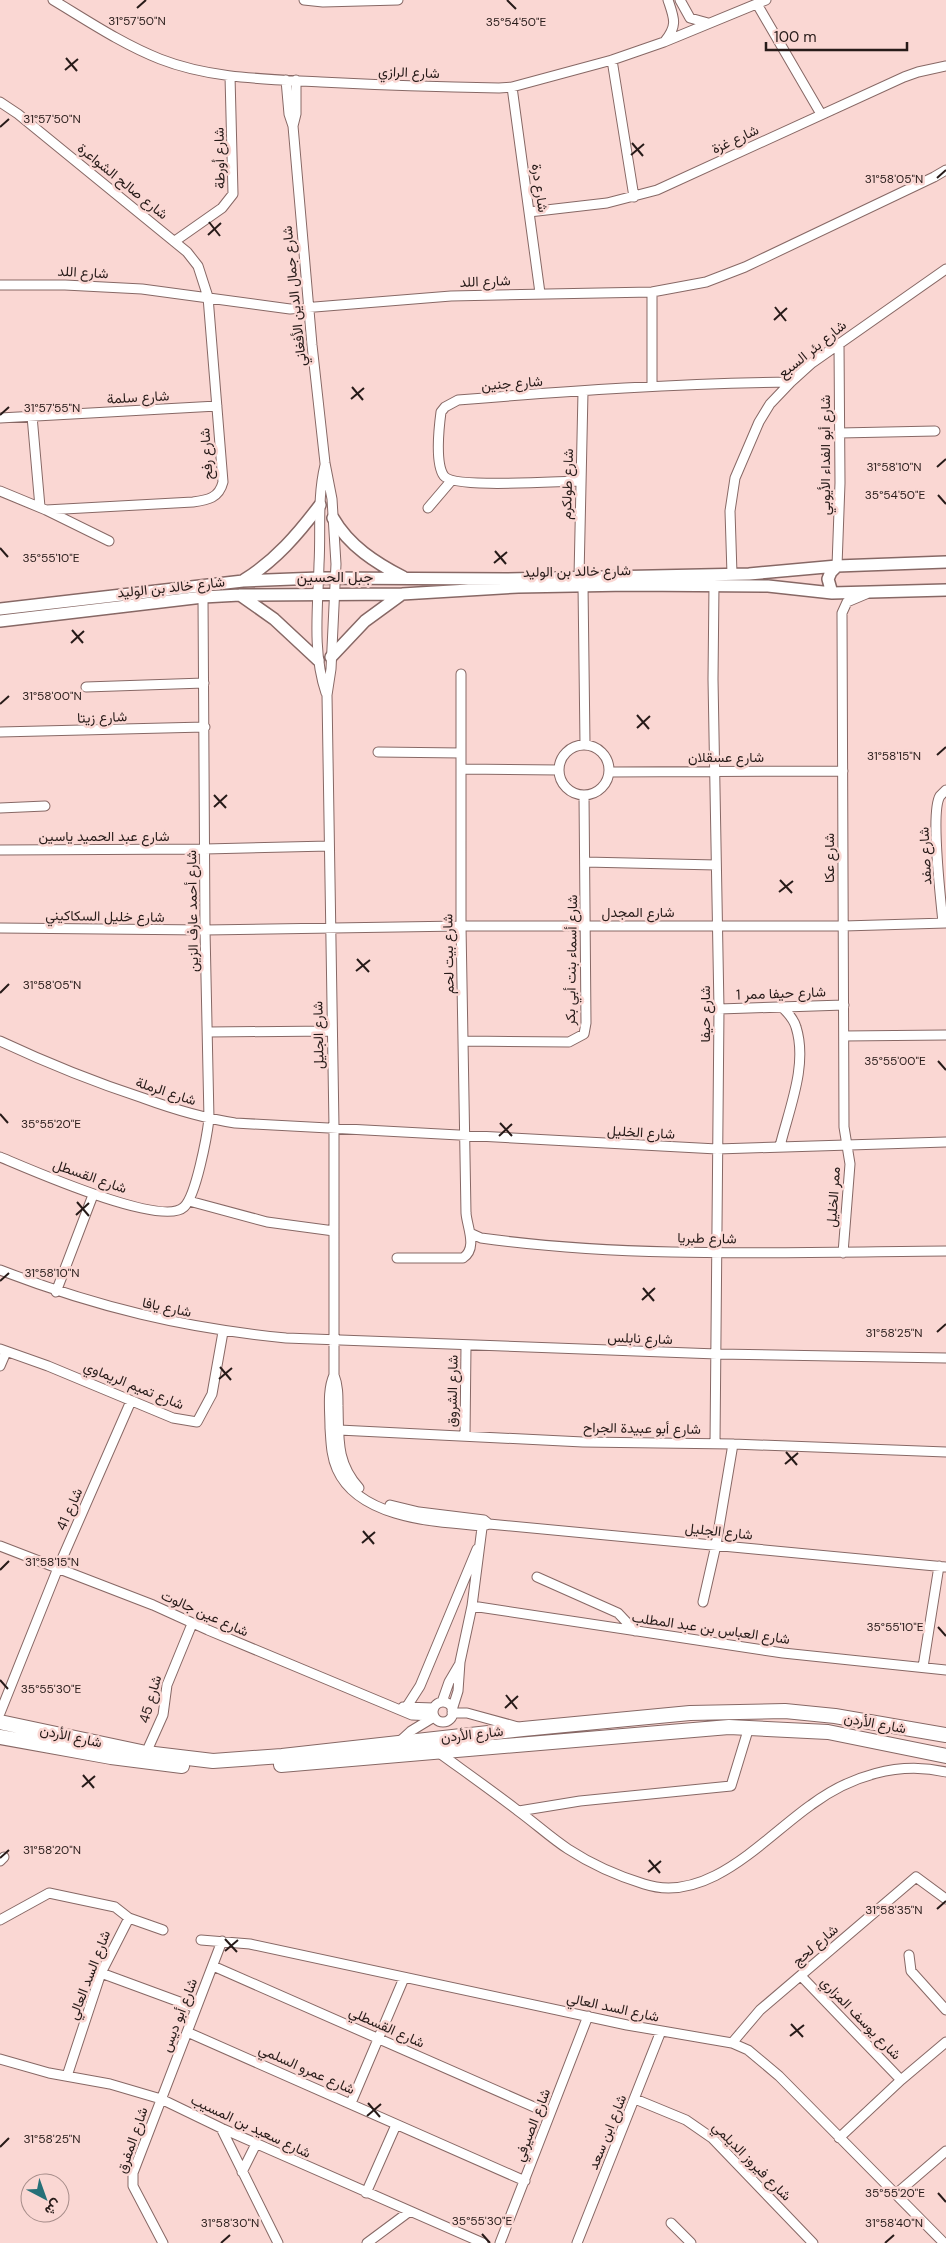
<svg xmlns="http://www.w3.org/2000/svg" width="946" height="2243" font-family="'DM Sans',Vazirmatn,sans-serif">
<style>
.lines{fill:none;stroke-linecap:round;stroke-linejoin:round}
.minor-casing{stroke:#876865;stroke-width:11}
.major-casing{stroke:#876865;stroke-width:14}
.highway-casing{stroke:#876865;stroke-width:16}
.minor{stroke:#fff;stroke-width:9}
.major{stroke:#fff;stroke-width:11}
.highway{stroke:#fff;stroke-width:14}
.ticks{fill:none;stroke:#271b19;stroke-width:2}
.labels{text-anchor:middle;stroke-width:5;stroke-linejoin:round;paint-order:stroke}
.street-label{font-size:14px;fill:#271b19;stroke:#fad7d3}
.neighbourhood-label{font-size:15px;fill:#271b19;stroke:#fad7d3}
.ticks-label{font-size:12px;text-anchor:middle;fill:#271b19;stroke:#fad7d3;stroke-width:5;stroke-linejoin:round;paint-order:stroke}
</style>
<rect width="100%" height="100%" fill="#fad7d3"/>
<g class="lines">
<g class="minor-casing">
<path id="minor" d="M53 0C88 21 122 44 160 59 211 79 267 79 321 82 380 85 440 87 499 88L512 87 612 60 664 42 766 0
M304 0 323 2 398 0
M680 0 690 18 708 23
M757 4 821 114
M665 41C678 25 674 18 668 0
M612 60 634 197
M286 80 289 114 293 126 312 345 325 463 332 499 336 564 331 669 327 695 334 1127V1375C327 1391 330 1410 330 1428 331 1441 331 1456 337 1469 359 1519 437 1522 483 1526L489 1524 946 1567
M512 87 540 293
M0 102 18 114 187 252 198 266 208 297 223 482C219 498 208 500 193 502L46 510
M293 126 296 114V80
M529 212 607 203 657 190 904 77 918 72 946 66
M175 241 222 208 233 194 230 76
M0 285H65L142 289 290 309 451 296 652 292 706 282 745 267 934 177 946 170
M652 385V292
M32 416 40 507
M0 418 217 406
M840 433 935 431
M325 465C317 498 321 531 319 564 318 607 312 652 326 693
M580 481C559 481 454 489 444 476 435 464 439 427 441 412L445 407 458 400C569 391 680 383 791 382
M0 491 46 510 109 541
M428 508 451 481
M837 566 840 483 839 344
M732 574 730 511 735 478 759 422 770 404 791 382 812 363 946 269
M579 577 583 392
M583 585 585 744
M714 585 713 679 719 1009 715 1443
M86 687 204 683
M0 732 205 727
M559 770a25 25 0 1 1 50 0a25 25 0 1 1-50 0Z
M378 752 461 753
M461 769 559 770
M609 772 843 771
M0 808 45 806
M0 850 205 849 329 846
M585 862 716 865
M943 923C941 900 930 812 940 796 941 795 945 791 946 790
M0 928 205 930 461 926H844L946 923
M719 1009 844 1005
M209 1032 331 1031
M844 1036 946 1035
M0 1041C47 1063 94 1082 143 1098 173 1109 203 1118 235 1123L717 1149 946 1142
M464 1041 569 1042 584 1034 586 1023 584 795
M780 1146C789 1109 808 1065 796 1027 794 1020 788 1013 783 1008
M0 1157C29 1169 162 1228 184 1207 196 1196 207 1136 209 1119L205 930 203 597
M189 1201 267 1222 334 1231
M470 1233 481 1238C634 1259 791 1252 946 1251
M843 1253 850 1164 844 1127 842 613 847 602 866 594
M397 1258H463C478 1248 467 1227 466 1213L461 926V674
M0 1270C97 1307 183 1328 286 1338L717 1354 946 1358
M56 1292 93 1195
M0 1349 48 1366 173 1418 197 1422 212 1394 223 1332
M0 1366 6 1352
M334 1375C338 1385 338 1395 338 1406 339 1439 336 1462 359 1488
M339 1430 583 1442 733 1444 946 1452
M465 1436 466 1346
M390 1505 419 1512 484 1520 489 1524
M0 1546 153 1605 208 1630 412 1715 434 1716
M537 1577 618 1613 635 1631
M703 1602 716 1545 733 1444
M472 1606 783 1653 946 1670
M923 1667 939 1566
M442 1702 449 1682 459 1665
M433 1712a10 10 0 1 1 20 0a10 10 0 1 1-20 0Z
M403 1707 434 1708
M452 1710 458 1691 460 1662 472 1606 483 1520
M404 1711 420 1686 477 1549
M0 1713 58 1568 131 1401
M452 1713H467L518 1727
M399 1742 411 1731 434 1717
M438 1752C464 1771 491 1790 517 1810 535 1823 551 1838 568 1849 591 1864 618 1876 644 1884 708 1905 764 1838 811 1805 850 1776 898 1761 946 1772
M146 1753 163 1715 167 1685 192 1624
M519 1811 580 1801 731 1786 749 1727
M0 1861 4 1857
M0 1920 49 1893 115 1907 129 1918 163 1930
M201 1940 250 1944 627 2025 732 2043 748 2050 779 2076 944 2243
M909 1955 911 1971 946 2010
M213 1966 550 2114
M101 1973 196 2008
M801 1976 901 2080
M187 2032 525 2181
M732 2043 760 2010 916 1877 946 1899
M0 2059 49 2073 110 2084 161 2099 221 2128 483 2243
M67 2076 101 1973 129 1918
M635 2099 686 2120 712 2138 813 2243
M351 2103 404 1978
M221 2128 278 2243
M839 2138 901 2080 946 2042
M242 2172 256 2144
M366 2193 396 2125
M896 2194 946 2151
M671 2223 691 2243
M163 2243 133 2186V2173L222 1941
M367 2243 410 2211
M500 2243 588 2016
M577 2243 661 2031"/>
</g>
<g class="major-casing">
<path id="major" d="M333 518C349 546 376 563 403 577
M244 580C276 560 298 534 320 505
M832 593 828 579 831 572 837 566
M240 595 274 619 318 660
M0 609 243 581 319 578 507 579 749 574 837 566 946 562
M0 621 203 597 240 595 402 594 518 587 629 585 768 586 832 593 946 590
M331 657 365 621 402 594"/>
</g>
<g class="highway-casing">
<path id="highway" d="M0 1722 146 1753 213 1761 282 1756 523 1729 690 1713 785 1711 835 1716 946 1735
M0 1737 111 1757 182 1766
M281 1765 729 1727 828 1732 946 1756"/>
</g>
<use href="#minor" class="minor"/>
<use href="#major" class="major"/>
<use href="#highway" class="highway"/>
</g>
<path class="ticks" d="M507 0 516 9M137 8 146 0M66 58 77 71M65 70 78 59M0 127 9 119M632 143 643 156M631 155 644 144M937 178 946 170M209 222 220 236M208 235 221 223M775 307 786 321M774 320 787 308M352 387 363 400M351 399 364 388M0 415 9 407M937 467 946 459M938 495 946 504M0 548 8 557M495 551 506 564M494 563 507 552M72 630 83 643M71 643 84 631M0 704 9 696M637 715 649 729M637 728 650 716M937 755 946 747M214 795 226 808M214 807 227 795M780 880 792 893M779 892 793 881M357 959 369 972M356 971 370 960M0 993 9 984M938 1061 946 1070M0 1114 8 1123M500 1123 512 1136M499 1136 512 1124M77 1202 89 1216M76 1215 89 1203M0 1281 9 1273M643 1288 654 1301M642 1300 655 1288M937 1332 946 1324M220 1367 231 1380M219 1379 232 1368M786 1452 797 1465M785 1464 798 1453M363 1531 374 1544M362 1543 375 1532M0 1570 9 1561M938 1627 946 1636M0 1680 8 1689M506 1695 517 1709M505 1708 518 1696M83 1775 94 1788M82 1787 95 1776M0 1858 9 1850M649 1860 660 1873M648 1872 661 1861M937 1909 946 1901M225 1939 237 1952M225 1951 238 1940M791 2024 803 2037M790 2036 804 2025M368 2103 380 2117M367 2116 381 2104M0 2147 9 2138M938 2193 946 2202M482 2234 490 2243M221 2243 230 2235M885 2243 894 2235"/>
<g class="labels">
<g class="street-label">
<text transform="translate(409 72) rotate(2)" y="5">شارع الرازي</text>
<text transform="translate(735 139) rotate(-25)" y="5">شارع غزة</text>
<text transform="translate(219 158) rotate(-91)" y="5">شارع أورطة</text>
<text transform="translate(123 181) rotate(39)" y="5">شارع صالح الشواعرة</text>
<text transform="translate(540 188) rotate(82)" y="5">شارع درة</text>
<text transform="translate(83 272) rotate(3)" y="5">شارع اللد</text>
<text transform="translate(485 281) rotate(-2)" y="5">شارع اللد</text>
<text transform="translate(294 296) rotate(-96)" y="5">شارع جمال الدين الأفغاني</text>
<text transform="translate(812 349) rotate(-39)" y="5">شارع بئر السبع</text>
<text transform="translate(512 383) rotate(-4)" y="5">شارع جنين</text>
<text transform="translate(138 397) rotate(-3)" y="5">شارع سلمة</text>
<text transform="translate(206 454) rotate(-94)" y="5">شارع رفح</text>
<text transform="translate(825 455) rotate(-90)" y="5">شارع أبو الفداء الأيوبي</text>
<text transform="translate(567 484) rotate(-88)" y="5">شارع طولكرم</text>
<text transform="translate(577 571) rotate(-1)" y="5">شارع خالد بن الوليد</text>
<text transform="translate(171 587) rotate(-6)" y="5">شارع خالد بن الوليد</text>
<text transform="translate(102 717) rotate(-2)" y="5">شارع زيتا</text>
<text x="726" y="762">شارع عسقلان</text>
<text x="104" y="841">شارع عبد الحميد ياسين</text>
<text transform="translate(925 856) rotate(-93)" y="5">شارع صفد</text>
<text transform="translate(829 858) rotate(-90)" y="5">شارع عكا</text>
<text transform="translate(192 911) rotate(-91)" y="5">شارع أحمد عارف الزين</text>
<text x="638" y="917">شارع المجدل</text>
<text transform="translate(105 916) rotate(1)" y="5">شارع خليل السكاكيني</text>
<text transform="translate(448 954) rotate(-91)" y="5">شارع بيت لحم</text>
<text transform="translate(571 960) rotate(-89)" y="5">شارع أسماء بنت أبي بكر</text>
<text transform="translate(781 993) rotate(-2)" y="5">شارع حيفا ممر 1</text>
<text transform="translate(705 1014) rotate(-90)" y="5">شارع حيفا</text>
<text transform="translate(318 1035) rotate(-91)" y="5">شارع الجليل</text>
<text transform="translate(166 1091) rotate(18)" y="5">شارع الرملة</text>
<text transform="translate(641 1132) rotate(3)" y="5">شارع الخليل</text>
<text transform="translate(90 1176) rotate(19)" y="5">شارع القسطل</text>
<text transform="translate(833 1197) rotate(-86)" y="5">ممر الخليل</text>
<text transform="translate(707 1238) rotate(1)" y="5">شارع طبريا</text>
<text transform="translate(167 1307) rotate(12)" y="5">شارع يافا</text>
<text transform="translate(640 1338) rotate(2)" y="5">شارع نابلس</text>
<text transform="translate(134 1385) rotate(22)" y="5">شارع تميم الريماوي</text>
<text transform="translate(452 1391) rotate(-89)" y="5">شارع الشروق</text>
<text transform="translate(642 1428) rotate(1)" y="5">شارع أبو عبيدة الجراح</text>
<text transform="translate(69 1509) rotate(-66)" y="5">شارع 41</text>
<text transform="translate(719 1531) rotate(6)" y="5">شارع الجليل</text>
<text transform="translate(205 1613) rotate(24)" y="5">شارع عين جالوت</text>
<text transform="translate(711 1628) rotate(8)" y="5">شارع العباس بن عبد المطلب</text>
<text transform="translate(150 1699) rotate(-74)" y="5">شارع 45</text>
<text transform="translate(875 1723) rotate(10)" y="5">شارع الأردن</text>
<text transform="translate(472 1734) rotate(-6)" y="5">شارع الأردن</text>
<text transform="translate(71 1736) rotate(12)" y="5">شارع الأردن</text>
<text transform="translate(815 1945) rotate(-41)" y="5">شارع لحج</text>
<text transform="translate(89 1975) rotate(-69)" y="5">شارع السد العالي</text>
<text transform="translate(613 2007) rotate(12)" y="5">شارع السد العالي</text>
<text transform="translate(179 2015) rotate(-69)" y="5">شارع أبو ديس</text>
<text transform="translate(861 2018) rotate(46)" y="5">شارع يوسف المزاري</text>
<text transform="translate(387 2027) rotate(24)" y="5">شارع القسطلي</text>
<text transform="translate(307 2069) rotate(24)" y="5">شارع عمرو السلمي</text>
<text transform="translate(532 2125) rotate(-69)" y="5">شارع الصيرفي</text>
<text transform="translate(251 2126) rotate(25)" y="5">شارع سعيد بن المسيب</text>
<text transform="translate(607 2132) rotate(-68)" y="5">شارع ابن سعد</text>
<text transform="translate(132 2140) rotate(-71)" y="5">شارع المفرق</text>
<text transform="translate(752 2161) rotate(45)" y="5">شارع فيروز الديلمي</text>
</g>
<g class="neighbourhood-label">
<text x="335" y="582">جبل الحسين</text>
</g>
</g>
<g class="ticks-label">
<text x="137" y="25">31°57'50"N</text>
<text x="516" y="26">35°54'50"E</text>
<text x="52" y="123">31°57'50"N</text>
<text x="894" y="183">31°58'05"N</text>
<text x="52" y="412">31°57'55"N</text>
<text x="894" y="471">31°58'10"N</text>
<text x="895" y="499">35°54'50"E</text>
<text x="51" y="562">35°55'10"E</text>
<text x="52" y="700">31°58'00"N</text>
<text x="894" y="760">31°58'15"N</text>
<text x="52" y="989">31°58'05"N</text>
<text x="895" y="1065">35°55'00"E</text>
<text x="51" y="1128">35°55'20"E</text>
<text x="52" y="1277">31°58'10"N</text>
<text x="894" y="1337">31°58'25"N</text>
<text x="52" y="1566">31°58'15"N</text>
<text x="895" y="1631">35°55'10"E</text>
<text x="51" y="1693">35°55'30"E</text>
<text x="52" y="1854">31°58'20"N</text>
<text x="894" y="1914">31°58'35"N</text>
<text x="52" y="2143">31°58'25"N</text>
<text x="895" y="2197">35°55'20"E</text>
<text x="482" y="2225">35°55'30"E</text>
<text x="230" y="2227">31°58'30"N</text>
<text x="894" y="2227">31°58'40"N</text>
</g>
<g transform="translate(45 2198) rotate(139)"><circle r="24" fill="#fad7d3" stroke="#a68c89"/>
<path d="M0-4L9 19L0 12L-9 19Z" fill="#267078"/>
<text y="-8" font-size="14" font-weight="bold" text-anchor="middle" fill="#271b19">ش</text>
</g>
<path d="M766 42v8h141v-8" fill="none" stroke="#271b19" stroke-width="2.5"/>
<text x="774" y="42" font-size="15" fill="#271b19" stroke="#fad7d3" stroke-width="4" paint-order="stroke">100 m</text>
</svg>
